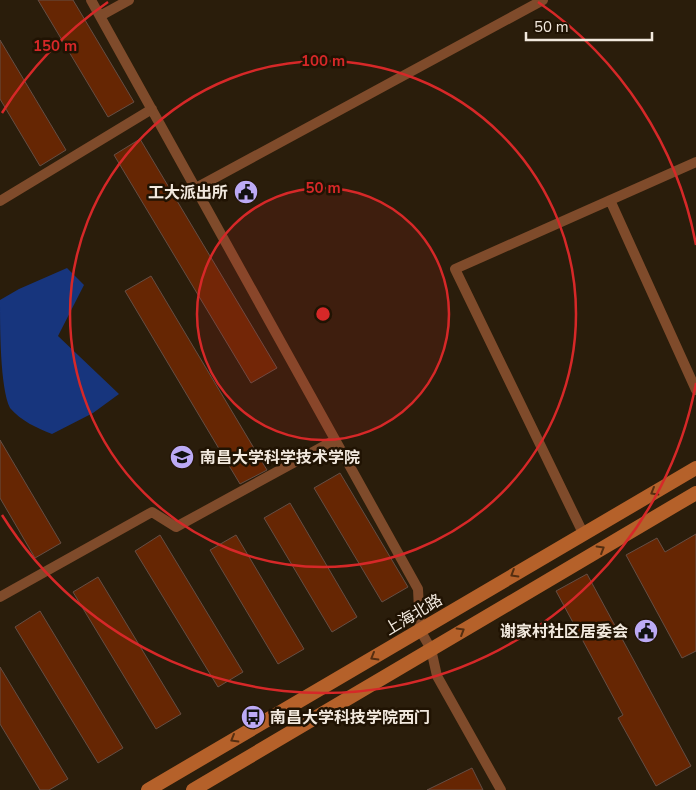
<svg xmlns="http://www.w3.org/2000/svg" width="696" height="790" font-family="'Nunito Sans','Noto Sans SC',sans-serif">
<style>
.water{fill:#17357d}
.building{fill:#662603;stroke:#654e44}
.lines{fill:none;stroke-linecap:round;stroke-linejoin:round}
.service{stroke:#7f4b2b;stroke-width:10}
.secondary{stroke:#b5612a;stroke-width:14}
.oneway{stroke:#542e11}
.ring{fill:none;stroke:#d62828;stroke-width:2.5}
.labels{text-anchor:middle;stroke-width:5;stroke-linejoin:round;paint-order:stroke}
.poi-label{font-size:16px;font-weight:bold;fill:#f2e9de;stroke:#201303;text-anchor:end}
.street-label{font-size:16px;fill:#f2e9de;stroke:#201303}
.centre{fill:#d62828;stroke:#201303;stroke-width:2.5}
.ring-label{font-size:15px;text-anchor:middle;font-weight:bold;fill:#d62828;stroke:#201303;stroke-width:5;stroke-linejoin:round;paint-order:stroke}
</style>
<rect width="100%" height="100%" fill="#2a1d0b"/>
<path class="water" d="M67 268 84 285 58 336 119 394 93 413 52 434C37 428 21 421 10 408 0 388 0 326 0 300L19 289Z"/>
<path class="building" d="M38 0H73L134 102 108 117Z
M0 40 66 150 40 166 0 99Z
M140 139 277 368 251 383 114 155Z
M151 276 267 470 240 484 125 291Z
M0 440 61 543 35 558 0 498Z
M340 473 408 587 382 602 314 488Z
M290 503 357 617 332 632 264 518Z
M696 534V651L682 658 626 555 657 538 665 552Z
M160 535 243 672 218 687 135 551Z
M236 535 304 649 278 664 210 550Z
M587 574 691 766 656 786 618 718 623 715 556 591Z
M98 577 181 714 156 729 73 592Z
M40 611 123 748 98 763 15 627Z
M0 667 68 779 49 790H40L0 724Z
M472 768 483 790H427Z"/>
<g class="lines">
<path class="service" d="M91 0 418 589 420 630 431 649 437 676 501 790
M100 16 129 0
M196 188 543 0
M610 200 696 390
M0 201 152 109
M583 533 455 269 696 162
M0 597 152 512 176 527 335 440"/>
<path class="secondary" d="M148 790 696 468
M193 790 696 493"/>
</g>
<defs><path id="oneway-chevron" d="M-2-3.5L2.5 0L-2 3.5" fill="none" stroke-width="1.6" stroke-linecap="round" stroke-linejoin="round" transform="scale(1.25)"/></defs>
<g class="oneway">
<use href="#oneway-chevron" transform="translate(654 492) rotate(150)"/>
<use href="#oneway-chevron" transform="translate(601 549) rotate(-31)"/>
<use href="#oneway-chevron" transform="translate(514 574) rotate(149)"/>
<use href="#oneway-chevron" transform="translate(461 631) rotate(-31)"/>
<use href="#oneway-chevron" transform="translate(374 657) rotate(150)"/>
<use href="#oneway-chevron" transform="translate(234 739) rotate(150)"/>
</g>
<circle cx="323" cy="314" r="126" fill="#d62828" fill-opacity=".12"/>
<g class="ring">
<circle cx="323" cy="314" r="126"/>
<circle cx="323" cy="314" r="253"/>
<path d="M696 383A379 379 0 0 1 2 515M2 113A379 379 0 0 1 108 2M538 2A379 379 0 0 1 696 245"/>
</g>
<defs>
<g id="civic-disc" transform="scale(1.25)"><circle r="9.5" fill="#bcaaf5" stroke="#201303"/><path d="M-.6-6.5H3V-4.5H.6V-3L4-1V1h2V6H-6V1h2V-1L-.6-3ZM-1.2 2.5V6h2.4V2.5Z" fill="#111"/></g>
<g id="university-disc" transform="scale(1.25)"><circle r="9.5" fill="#bcaaf5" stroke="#201303"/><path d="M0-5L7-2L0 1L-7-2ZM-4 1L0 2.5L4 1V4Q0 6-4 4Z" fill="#111"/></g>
<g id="bus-disc" transform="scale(1.25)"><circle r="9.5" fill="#bcaaf5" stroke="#201303"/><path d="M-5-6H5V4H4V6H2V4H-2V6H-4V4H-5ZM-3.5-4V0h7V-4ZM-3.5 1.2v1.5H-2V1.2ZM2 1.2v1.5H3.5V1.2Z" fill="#111"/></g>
</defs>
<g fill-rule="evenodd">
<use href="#civic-disc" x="246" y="192"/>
<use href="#university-disc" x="182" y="457"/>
<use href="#civic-disc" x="646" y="631"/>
<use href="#bus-disc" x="253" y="717"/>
</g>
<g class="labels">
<g class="poi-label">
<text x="228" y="198">工大派出所</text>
<text x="200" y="463" text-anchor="start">南昌大学科学技术学院</text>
<text x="628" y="637">谢家村社区居委会</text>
<text x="270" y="723" text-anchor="start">南昌大学科技学院西门</text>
</g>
<g class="street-label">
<text transform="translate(413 614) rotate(-31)" y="6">上海北路</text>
</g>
</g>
<circle cx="323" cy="314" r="8" class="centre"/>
<g class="ring-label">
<text x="55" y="51">150 m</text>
<text x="323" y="66">100 m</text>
<text x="323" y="193">50 m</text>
</g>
<path d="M526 32v8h126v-8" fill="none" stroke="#f2e9de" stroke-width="2.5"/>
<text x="534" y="32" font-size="15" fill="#f2e9de" stroke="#201303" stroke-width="4" paint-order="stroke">50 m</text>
</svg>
